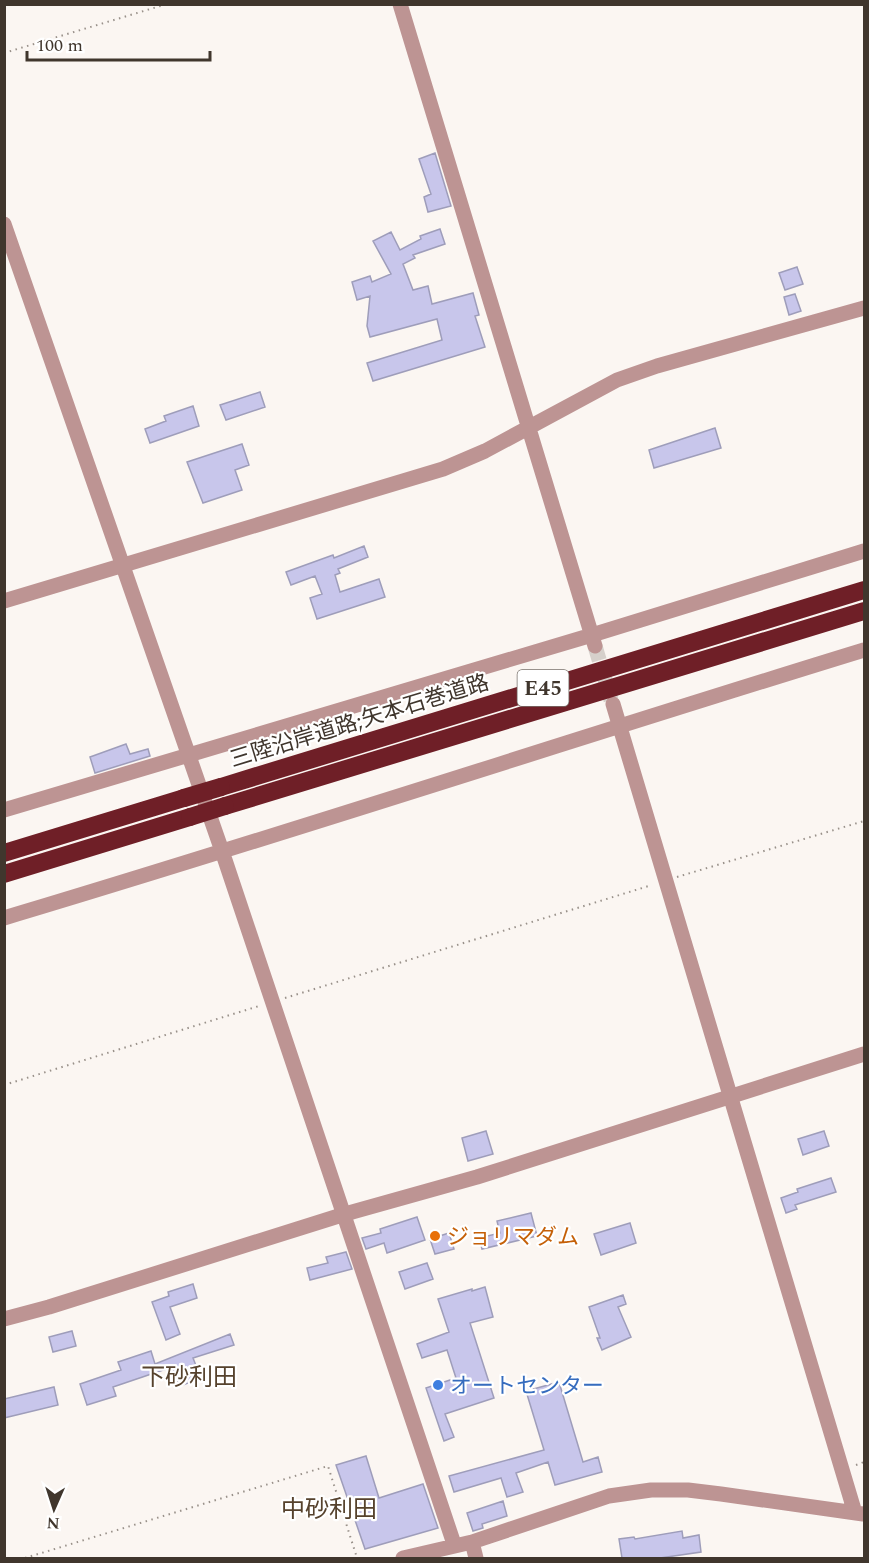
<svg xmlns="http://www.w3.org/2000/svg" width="869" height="1563" font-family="Spectral,'Noto Sans JP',serif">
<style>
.building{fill:#c8c6eb;stroke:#9e9dba;stroke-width:1.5}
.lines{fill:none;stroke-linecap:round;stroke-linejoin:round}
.minor-tunnel{stroke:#d6d0cb;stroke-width:15;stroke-dasharray:15 8;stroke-linecap:butt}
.path{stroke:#99918a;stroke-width:2;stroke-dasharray:1.5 4.5;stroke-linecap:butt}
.minor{stroke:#bd9493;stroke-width:15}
.highway{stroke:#6f1f27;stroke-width:18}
.highway-bridge{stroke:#6f1f27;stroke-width:18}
.food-dot{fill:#e8710a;stroke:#fff;stroke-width:2}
.shop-dot{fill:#3f7fe0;stroke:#fff;stroke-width:2}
.labels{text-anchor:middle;stroke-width:4.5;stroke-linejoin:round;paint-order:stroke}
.shield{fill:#fff;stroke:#79726c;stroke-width:1.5}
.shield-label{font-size:21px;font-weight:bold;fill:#40362d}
.street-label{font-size:22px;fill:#40362d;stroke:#fff}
.food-label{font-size:22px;fill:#c56008;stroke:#fff;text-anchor:start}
.shop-label{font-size:22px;fill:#366cbe;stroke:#fff;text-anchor:start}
.neighbourhood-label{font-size:24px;fill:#56422d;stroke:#fff}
</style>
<rect width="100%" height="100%" fill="#fbf6f2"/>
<path class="building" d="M435 153 451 206 428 212 424 197 431 194 419 159Z
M440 229 445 244 413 255 415 258 403 264 413 290 428 286 432 304 473 293 479 315 475 316 485 347 373 381 367 363 442 340 437 319 370 337 367 326 370 296 357 300 352 282 370 276 372 282 391 274 373 241 391 232 400 250 421 239 420 236Z
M797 267 803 284 785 290 779 273Z
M795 294 801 311 789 315 784 297Z
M260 392 265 407 226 420 220 405Z
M193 406 199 426 150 443 145 429 166 421 164 416Z
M715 428 721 448 654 468 649 450Z
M242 444 249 465 235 470 242 490 203 503 187 462Z
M364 546 368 557 338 569 340 573 335 575 340 592 379 579 385 597 317 619 310 598 322 594 315 576 291 585 286 572 333 555 334 558Z
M126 744 130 754 148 749 150 756 95 773 90 757Z
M486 1131 493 1154 468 1161 462 1138Z
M824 1131 829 1146 803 1155 798 1139Z
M831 1178 836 1192 795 1205 797 1209 786 1213 781 1198 798 1192 797 1189Z
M531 1213 537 1236 482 1249 479 1238 500 1233 497 1221Z
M417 1217 425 1240 387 1253 384 1243 366 1249 362 1238 381 1233 380 1229Z
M630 1223 636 1243 601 1255 594 1234Z
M449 1233 454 1249 435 1254 430 1239Z
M346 1252 352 1269 310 1280 307 1268 328 1263 326 1257Z
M427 1263 433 1279 405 1289 399 1272Z
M193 1284 197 1298 170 1307 180 1334 166 1340 152 1302 169 1296 168 1292Z
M485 1287 493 1317 470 1323 494 1398 445 1414 454 1437 444 1441 426 1388 456 1378 447 1350 422 1358 417 1344 449 1332 438 1299 472 1289V1291Z
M623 1295 626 1304 618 1307 631 1337 602 1350 597 1338H600L589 1307Z
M72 1331 76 1346 53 1352 49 1337Z
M230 1334 234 1345 193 1358 201 1378 180 1386 172 1367 113 1387 116 1396 87 1405 80 1384 121 1370 118 1362 151 1351 155 1364Z
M559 1382 583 1462 598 1457 602 1472 555 1485 548 1462 516 1473 523 1492 507 1497 501 1478 454 1492 449 1476 544 1450 526 1391Z
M54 1387 58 1405 4 1418V1399Z
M366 1456 379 1498 423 1484 438 1528 365 1549 336 1465Z
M503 1501 507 1516 482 1524 483 1528 473 1531 467 1513Z
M682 1531 683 1538 699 1535 701 1552 660 1558H622L619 1539 634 1537 635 1539Z"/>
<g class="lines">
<path class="minor-tunnel" d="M595 646 611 700"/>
<path class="path" d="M4 53 167 4
M677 877 864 821
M285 998 652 885
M4 1085 259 1006
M856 1465 864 1462
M25 1558 328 1466 357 1558"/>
<path class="minor" d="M400 4 595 646
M4 224 222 851 454 1544
M4 601 443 469 485 451 617 380 657 366 864 308
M613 704 855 1513
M4 810 592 635 864 551
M4 918C292 832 577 738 864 650
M4 1319 49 1307 345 1214 477 1177 864 1054
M472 1542 476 1558
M403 1558 472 1542 609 1496 651 1490H688L721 1494 863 1514"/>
<path class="highway" d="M221 787 864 590
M225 806 864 611
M4 853 184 798
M4 874 190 817"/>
<path class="highway-bridge" d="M184 798 221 787
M190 817 225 806"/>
</g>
<circle class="food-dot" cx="435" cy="1236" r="6"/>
<circle class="shop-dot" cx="438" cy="1385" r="6"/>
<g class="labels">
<rect class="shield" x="517.5" y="670" width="51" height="36" rx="4.5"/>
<g class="shield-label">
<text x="543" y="695">E45</text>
</g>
<g class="street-label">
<text transform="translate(359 720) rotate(-17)" y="8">三陸沿岸道路;矢本石巻道路</text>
</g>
<g class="food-label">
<text x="447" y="1244">ジョリマダム</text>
</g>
<g class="shop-label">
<text x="450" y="1393">オートセンター</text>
</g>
<g class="neighbourhood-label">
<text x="189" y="1385">下砂利田</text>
<text x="329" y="1517">中砂利田</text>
</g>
</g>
<rect width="869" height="1563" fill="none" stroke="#40362d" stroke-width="12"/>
<g transform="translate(54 1509) rotate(183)" stroke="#ffffff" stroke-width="4.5" paint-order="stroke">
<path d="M0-4.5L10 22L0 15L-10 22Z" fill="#40362d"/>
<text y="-9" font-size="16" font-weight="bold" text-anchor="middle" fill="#40362d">N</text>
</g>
<path d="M27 51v9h183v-9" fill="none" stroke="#40362d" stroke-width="3"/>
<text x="36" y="51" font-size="18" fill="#40362d" stroke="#ffffff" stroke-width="4.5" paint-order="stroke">100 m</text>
</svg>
